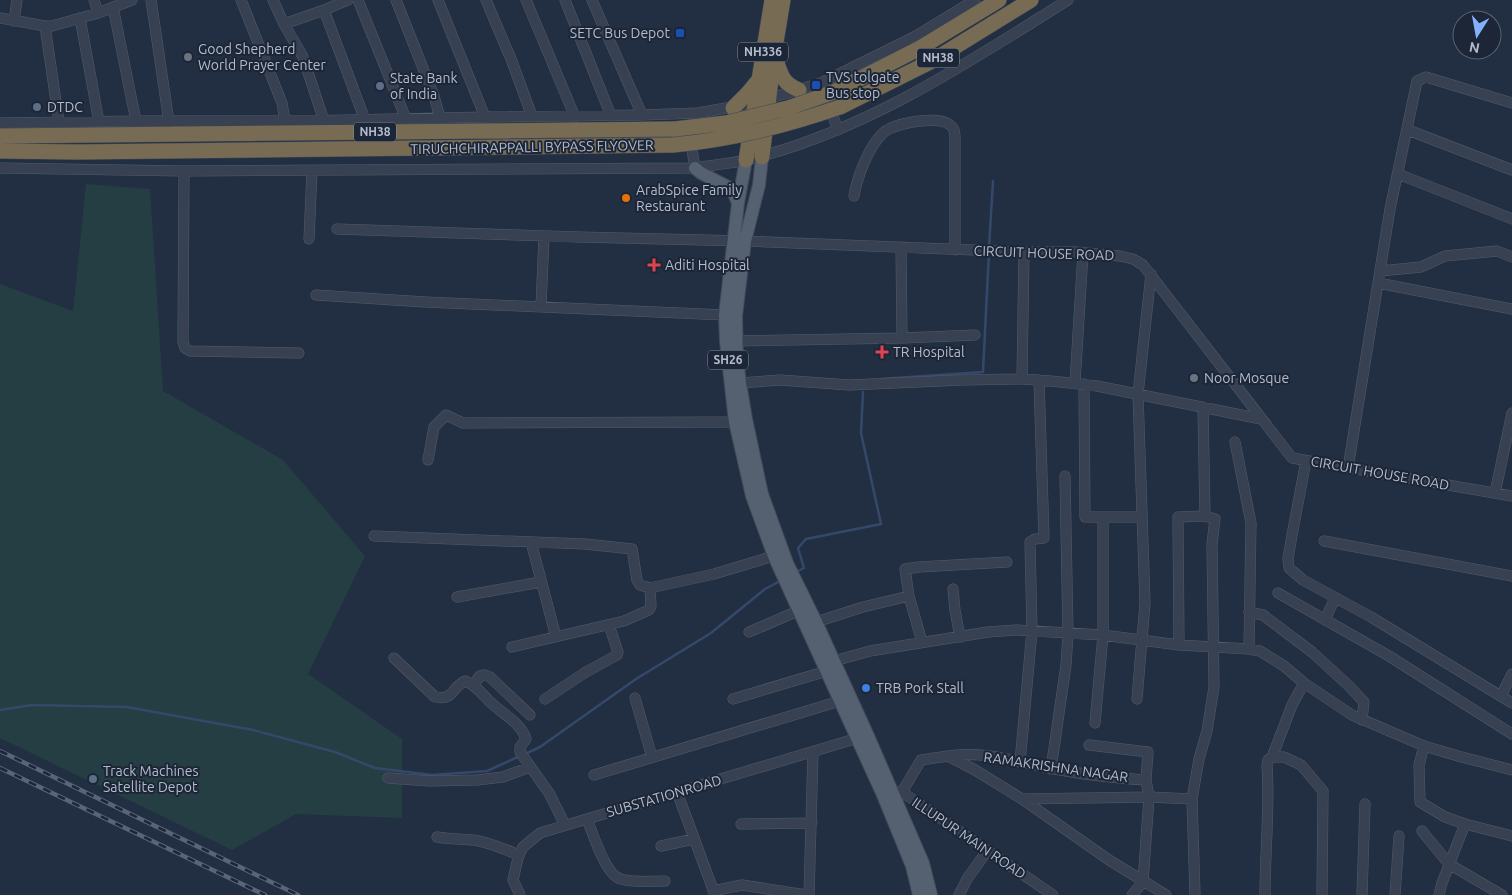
<svg xmlns="http://www.w3.org/2000/svg" width="1512" height="895" font-family="Ubuntu,sans-serif">
<style>
.green{fill:#243e43}
.lines{fill:none;stroke-linecap:round;stroke-linejoin:round}
.stream{stroke:#34496a;stroke-width:2.5}
.minor-casing{stroke:#525c6c;stroke-width:11}
.major-casing{stroke:#404a5a;stroke-width:14}
.highway-casing{stroke:#3f4959;stroke-width:16}
.minor{stroke:#374151;stroke-width:10}
.major{stroke:#556071;stroke-width:12}
.highway{stroke:#786b53;stroke-width:15}
.rail-casing{stroke:#586579;stroke-width:4.5}
.rail{stroke:#1c2636;stroke-width:2.5;stroke-dasharray:8;stroke-linecap:butt}
.highway-bridge-casing{stroke:#3f4959;stroke-width:16;stroke-linecap:butt}
.highway-bridge{stroke:#786b53;stroke-width:15}
.transit-dot{fill:#1a4fb4;stroke:#1c2636;stroke-width:2}
.worship-dot{fill:#6b7280;stroke:#1c2636;stroke-width:2}
.service-dot{fill:#5c6f8a;stroke:#1c2636;stroke-width:2}
.food-dot{fill:#e8710a;stroke:#1c2636;stroke-width:2}
.health-dot{fill:#e0444e;stroke:#1c2636;stroke-width:2}
.shop-dot{fill:#3f7fe0;stroke:#1c2636;stroke-width:2}
.labels{text-anchor:middle;stroke-width:4;stroke-linejoin:round;paint-order:stroke}
.shield{fill:#1c2636;stroke:#868f9f;stroke-width:1}
.shield-label{font-size:12px;font-weight:bold;fill:#b3bccc}
.poi-label{font-size:14px;fill:#b3bccc;stroke:#1c2636;text-anchor:start}
.street-label{font-size:14px;fill:#b3bccc;stroke:#1c2636}
</style>
<rect width="100%" height="100%" fill="#222f42"/>
<path class="green" d="M86 184 150 189 163 391 283 460 365 556 308 674 402 739V818L296 814 232 850 0 738V284L73 311Z"/>
<g class="lines">
<path class="stream" d="M989 247 993 181
M881 379 983 372 989 252
M796 572 804 568 798 548 806 539 881 524 861 433 863 392
M0 710 32 705 127 707 253 730 335 752 375 768 432 775 487 771 520 756
M525 754 540 747 636 679 711 633 765 589 780 581"/>
<g class="minor-casing">
<path id="minor" d="M94 0 98 13
M151 0 169 122
M241 0 282 103 285 121
M273 0 284 24 303 57 324 121
M348 0 324 10 365 120
M358 0 406 119
M396 0 434 96 440 118
M438 0 485 117
M486 0 511 59 532 116
M526 0 575 117
M565 0 611 116
M592 0 642 115
M113 7 136 121
M0 18 45 26H52L98 13 132 0
M80 18 99 122
M14 21 17 0
M284 24 324 10
M45 26 59 122
M829 105 838 130
M0 123 136 121H300L485 117 642 115 698 113 754 103 821 83 916 36 975 0
M1408 130 1512 170
M690 137 695 168
M0 168 184 171 695 168C717 164 741 163 762 156 875 125 970 61 1068 0
M184 171 183 342 185 348 190 351 299 353
M1398 174 1512 219
M854 196C857 177 869 146 883 133 894 123 938 115 950 125 956 129 955 137 955 143V250
M337 229 579 237 745 241 1024 252H1075L1120 256 1133 259 1143 265 1292 458 1512 496
M309 239 312 171
M901 247 902 338
M1380 271 1421 267 1445 256 1497 251 1512 257
M1378 283 1512 309
M316 295 425 302 725 315
M541 307 544 236
M730 341 902 338 975 335
M1022 379 1024 252
M740 383 780 380 849 385 963 380 1022 379 1051 381 1097 386 1261 419
M1075 383 1083 253
M1084 384 1085 517H1142
M1235 442 1251 523 1249 649
M428 460 434 427 446 415 463 423 735 422
M1306 461 1292 535 1288 559 1289 568 1303 580 1371 617 1512 703
M1348 468 1390 209 1417 81 1426 77 1512 103
M1495 493 1512 413
M374 536 585 544 632 549 637 580 640 585 650 588
M1324 541 1512 576
M531 542 556 637
M953 589 955 610 960 637
M1278 593 1389 656 1512 734
M909 596 922 642
M457 597 541 582
M1249 612 1263 615 1312 652 1349 686 1364 702 1362 720
M1325 620 1335 598
M816 622 863 607 909 596 905 569 919 567 1007 562
M749 632 800 610
M1179 645 1178 517 1205 516
M512 647 624 621 649 610 651 606 650 588 714 574 774 556
M394 658 435 697C453 701 451 688 465 681 476 685 482 694 490 702 502 713 521 723 526 739L520 747V752L549 793 565 825
M834 661 870 651 901 646 988 632 1016 630 1103 635 1179 645 1249 649 1260 651 1284 666 1304 683 1352 715 1424 746 1458 756 1512 770
M473 685 480 676 485 675 490 677 530 715
M1501 696 1512 674
M635 698 652 757
M545 699 586 672 617 655 618 652 609 625
M733 699 827 671
M1137 699 1145 603 1138 394 1151 274
M1095 723 1103 635V517
M1089 745 1148 752 1146 780
M1424 746 1419 765 1420 802 1445 817 1465 824 1442 883 1439 895
M948 756C984 750 1020 763 1055 769 1085 775 1116 778 1146 780L1149 797 1192 799
M1272 757 1292 705 1304 683
M1020 762 1032 631 1030 542 1035 539 1044 538 1039 380
M1051 769 1066 665 1068 634 1065 476
M594 775 840 701
M388 778 429 781 477 780 503 777 530 767
M677 792 715 895
M896 792H902L1053 895
M902 792 921 760 948 756 975 770 1022 799 1109 860 1166 895
M1022 799 1149 797 1143 882 1132 895
M587 819C593 833 605 875 621 879 635 883 651 881 665 881
M741 824 812 823
M1465 824 1512 836
M1422 831 1449 864 1502 895
M437 837C449 839 461 839 473 840 489 842 504 849 519 855
M661 846 694 839
M713 891 742 885 806 895
M520 895 513 880 518 858 523 847 540 833 858 738
M809 895 813 752
M959 895 967 879 987 851
M1195 895 1192 799 1199 759 1207 731 1214 687 1212 544 1215 519 1205 516 1203 407
M1265 895C1265 851 1270 808 1267 765L1268 760 1272 757H1284L1301 765 1323 791 1322 895
M1362 895 1365 804
M1395 895 1399 836"/>
</g>
<g class="major-casing">
<path id="major" d="M762 157 759 185 745 241 736 316 737 360 740 383 746 419 762 494 787 563 816 622 868 736 923 863 931 895
M746 160 738 203 725 315 726 341 735 422 752 496 774 556 883 795 912 866 919 895
M695 168 701 173 732 189 738 203"/>
</g>
<g class="highway-casing">
<path id="highway" d="M776 60C781 75 783 84 799 90
M834 92 920 48 999 0
M840 107 932 61 1031 0
M733 108 748 93 757 82
M0 136 675 129
M0 151 77 152 673 145
M762 157 774 54 783 0
M746 160 772 0"/>
</g>
<use href="#minor" class="minor"/>
<use href="#major" class="major"/>
<use href="#highway" class="highway"/>
<g class="rail-casing">
<path id="rail" d="M0 751 298 895
M0 768 265 895"/>
</g>
<use href="#rail" class="rail"/>
<g class="highway-bridge-casing">
<path id="highway-bridge" d="M675 129 726 123 788 108 834 92
M673 145C731 140 785 126 840 107"/>
</g>
<use href="#highway-bridge" class="highway-bridge"/>
</g>
<g class="transit-dot">
<rect x="675" y="28" width="10" height="10" rx="2.5"/>
<rect x="811" y="80" width="10" height="10" rx="2.5"/>
</g>
<g class="worship-dot">
<circle cx="188" cy="57" r="5"/>
<circle cx="1194" cy="378" r="5"/>
</g>
<g class="service-dot">
<circle cx="380" cy="86" r="5"/>
<circle cx="37" cy="107" r="5"/>
<circle cx="93" cy="779" r="5"/>
</g>
<circle class="food-dot" cx="626" cy="198" r="5"/>
<g class="health-dot">
<path d="M651.5 257.5h5v5h5v5h-5v5h-5v-5h-5v-5h5z"/>
<path d="M879.5 344.5h5v5h5v5h-5v5h-5v-5h-5v-5h5z"/>
</g>
<circle class="shop-dot" cx="866" cy="688" r="5"/>
<g class="labels">
<g class="shield">
<rect x="738" y="42.5" width="50" height="19" rx="4"/>
<rect x="917" y="48.5" width="42" height="19" rx="4"/>
<rect x="354" y="122.5" width="42" height="19" rx="4"/>
<rect x="708" y="350.5" width="40" height="19" rx="4"/>
</g>
<g class="shield-label">
<text x="763" y="56">NH336</text>
<text x="938" y="62">NH38</text>
<text x="375" y="136">NH38</text>
<text x="728" y="364">SH26</text>
</g>
<g class="poi-label">
<text x="670" y="38" text-anchor="end">SETC Bus Depot</text>
<text x="198" y="54">Good Shepherd<tspan x="198" dy="16">World Prayer Center</tspan></text>
<text x="826" y="82">TVS tolgate<tspan x="826" dy="16">Bus stop</tspan></text>
<text x="390" y="83">State Bank<tspan x="390" dy="16">of India</tspan></text>
<text x="47" y="112">DTDC</text>
<text x="636" y="195">ArabSpice Family<tspan x="636" dy="16">Restaurant</tspan></text>
<text x="665" y="270">Aditi Hospital</text>
<text x="893" y="357">TR Hospital</text>
<text x="1204" y="383">Noor Mosque</text>
<text x="876" y="693">TRB Pork Stall</text>
<text x="103" y="776">Track Machines<tspan x="103" dy="16">Satellite Depot</tspan></text>
</g>
<g class="street-label">
<text transform="translate(532 147) rotate(-1)" y="5">TIRUCHCHIRAPPALLI BYPASS FLYOVER</text>
<text transform="translate(1044 253) rotate(2)" y="5">CIRCUIT HOUSE ROAD</text>
<text transform="translate(1380 473) rotate(10)" y="5">CIRCUIT HOUSE ROAD</text>
<text transform="translate(1056 767) rotate(8)" y="5">RAMAKRISHNA NAGAR</text>
<text transform="translate(664 796) rotate(-16)" y="5">SUBSTATIONROAD</text>
<text transform="translate(969 838) rotate(34)" y="5">ILLUPUR MAIN ROAD</text>
</g>
</g>
<g transform="translate(1477 35) rotate(191)"><circle r="24" fill="#1c2636" stroke="#586272"/>
<path d="M0-4L9 19L0 12L-9 19Z" fill="#85b0ff"/>
<text y="-8" font-size="14" font-weight="bold" text-anchor="middle" fill="#b3bccc">N</text>
</g>
</svg>
